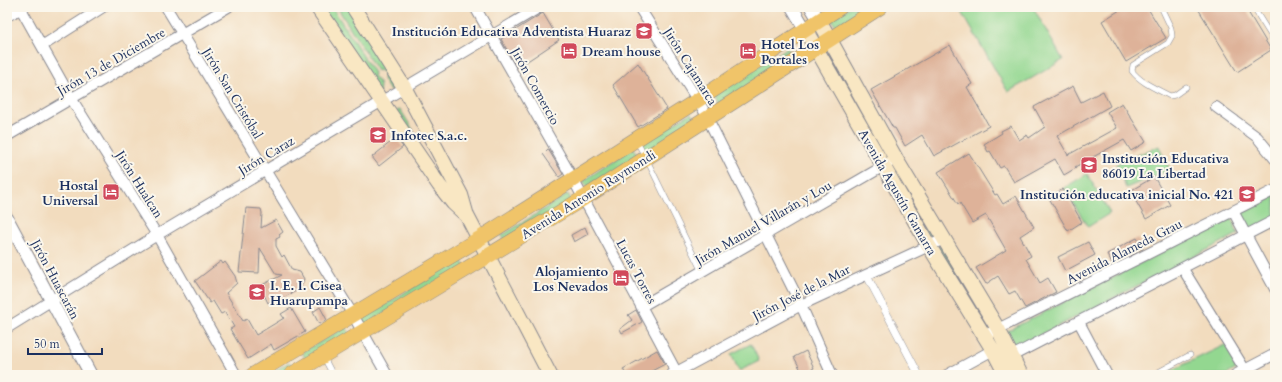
<svg xmlns="http://www.w3.org/2000/svg" width="1282" height="382" font-family="Cardo,serif">
<style>
.green{fill:#93d790;stroke:#578377}
.building{fill:#deb299}
.lines{fill:none;stroke-linecap:round;stroke-linejoin:round}
.service-casing{stroke:#86868e;stroke-width:6}
.pedestrian-casing{stroke:#86868e;stroke-width:8}
.minor-casing{stroke:#86868e;stroke-width:12}
.tertiary-casing{stroke:#86868e;stroke-width:14}
.secondary-casing{stroke:#86868e;stroke-width:16}
.primary-casing{stroke:#86868e;stroke-width:16}
.service{stroke:#fff;stroke-width:5}
.pedestrian{stroke:#fff;stroke-width:7}
.minor{stroke:#fff;stroke-width:10}
.tertiary{stroke:#fff;stroke-width:12}
.secondary{stroke:#f9e7c3;stroke-width:14}
.primary{stroke:#f0c469;stroke-width:15}
.labels{text-anchor:middle;stroke-width:4;stroke-linejoin:round;paint-order:stroke}
.poi-label{font-size:13px;font-weight:bold;fill:#1b2f5e;stroke:#fbf7ec;text-anchor:start}
.street-label{font-size:13px;fill:#1b2f5e;stroke:#fbf7ec}
</style>
<rect width="100%" height="100%" fill="#fbf7ec"/>
<filter id="ink" filterUnits="userSpaceOnUse"><feTurbulence type="fractalNoise" baseFrequency=".025" numOctaves="2"/><feDisplacementMap in="SourceGraphic" scale="8" xChannelSelector="R" yChannelSelector="G"/><feConvolveMatrix kernelMatrix="1 2 1 2 8 2 1 2 1" color-interpolation-filters="sRGB"/></filter>
<filter id="wash" filterUnits="userSpaceOnUse"><feTurbulence type="fractalNoise" baseFrequency=".012" numOctaves="4" result="noise"/><feDisplacementMap in="SourceGraphic" scale="16" xChannelSelector="R" yChannelSelector="G"/><feGaussianBlur stdDeviation="0.9" result="paint"/><feColorMatrix in="noise" values="0 0 0 0 0 0 0 0 0 0 0 0 0 0 0 0 0 1.4 0 .05"/><feComposite in="paint" operator="in"/></filter>
<g filter="url(#wash)">
<rect width="100%" height="100%" fill="#f2dcbe"/>
<path class="green" d="M319 7H332L374 73 373 76 380 84 379 96Z
M337 7H351L401 84 390 91 383 79 384 76 383 72 379 70 377 71Z
M850 7H867L836 27 831 19Z
M959 7H1033L1063 60 1008 92Z
M787 48 795 58 720 107 714 95Z
M830 53 889 156 883 160 823 57Z
M400 109 413 130 412 133 418 141 413 146 392 115Z
M691 113 698 123 647 153 642 143Z
M1159 146 1170 170 1126 188 1116 164Z
M633 148 641 160 590 192 583 181Z
M1087 174 1110 213 1088 227 1064 188Z
M901 175 935 233 928 238 893 178Z
M1275 192V217L1246 231 1236 214Z
M568 194 573 203 506 244 501 236Z
M1231 217 1238 234 1015 348 1007 331Z
M941 245 990 326 984 331 935 250Z
M460 258 465 267 365 325 362 319Z
M346 327 350 335 306 361 302 352Z
M751 344 759 361 739 371 731 354Z
M1227 344 1241 366 1226 375H1162Z
M289 362 294 371 286 375H268Z"/>
<g id="blocks">
<path class="building" d="M1125 7H1147L1166 38 1126 62 1102 21Z
M1197 7H1245L1271 50 1237 72Z
M543 13 559 40 517 68 501 39Z
M950 45 972 84 967 87 989 126 934 156 922 135 905 146 895 128H893L871 90Z
M638 63 667 109 638 127 613 85Z
M1073 86 1081 102 1103 91 1110 106 1057 136 1068 155 1117 128 1107 112 1122 103 1146 142 1131 151 1124 140 1075 167 1076 168 1064 175 1055 159 1014 182 1004 166 1000 168 990 151 988 152 984 144 1002 133 1001 131 1011 126 1019 140 1027 135 1029 138 1045 127 1034 107Z
M396 138 403 147 379 166 372 157Z
M548 149 563 174 559 177 543 154Z
M969 153 995 195 997 194 1003 204 1016 196 1034 227 1020 236 1031 256 1026 259 1040 283 1048 278 1056 292 1025 308 1015 291 1009 294 998 276 986 284 976 268 1006 250 986 215 972 223 960 203 958 204 938 172Z
M1154 177 1170 205 1146 219 1130 191Z
M1063 189 1082 222 1068 231 1049 198Z
M246 208 261 209 262 213 261 228 276 220 283 232 279 235 280 237 276 239V246L282 257 284 255 292 270 300 272 304 279 300 289 279 300 277 298 268 303 260 286 282 275 276 274 260 248 259 273 239 272Z
M585 227 588 234 574 242 571 235Z
M1137 238 1143 249 1112 264 1107 254Z
M1088 242 1095 255 1065 271 1058 257Z
M221 261 223 264 225 262 235 276 237 283 226 293 243 321 247 319 256 335 284 318 281 314 291 308 305 332 274 350 271 344 248 359 230 329 234 327 225 312 221 314 213 301 210 303 195 281Z
M320 307 327 320 319 324 313 312Z
M636 310 642 322 622 333 620 329 632 320 628 315Z
M657 350 665 364 644 375H626L623 369Z
M806 351 814 368 803 374 794 357Z"/>
</g>
</g>
<g filter="url(#ink)">
<use href="#blocks" fill-opacity="0" stroke="#86868e" stroke-width="1"/>
<g class="lines">
<g class="service-casing">
<path id="service" d="M1161 7 1171 28 1172 36 1168 43 1133 65 1132 71C1141 83 1157 89 1170 96L1175 95 1186 87
M1253 7 1275 42
M637 142 646 158 702 272
M323 356 333 375
M1153 375 1190 355"/>
</g>
<g class="pedestrian-casing">
<path id="pedestrian" d="M866 274 919 375"/>
</g>
<g class="minor-casing">
<path id="minor" d="M166 7 353 315 387 375
M475 7 573 179 678 375
M639 7 703 109 801 305 832 375
M21 9 71 98 157 235 236 375
M7 16 24 7
M42 46 103 7
M1216 107 1257 137 1275 159
M7 136 228 7
M1233 211 1275 289
M1183 269 1245 370
M642 306 889 163
M1079 322 1107 375
M7 328 157 235 540 7
M984 336 1275 190
M1006 359 1275 220
M671 375 801 305 944 239
M947 375 993 350
M1235 375 1275 354"/>
</g>
<g class="tertiary-casing">
<path id="tertiary" d="M792 7 805 29
M811 7 819 20
M7 218 91 375"/>
</g>
<g class="secondary-casing">
<path id="secondary" d="M317 7 439 185 453 203 467 216
M353 7 404 87 461 195 467 216 550 375
M819 20 896 159 998 329 1021 375
M805 29 929 246 993 350 1006 375"/>
</g>
<g class="primary-casing">
<path id="primary" d="M253 375 479 239 698 100 840 7
M291 375 584 198 880 7"/>
</g>
<use href="#service" class="service"/>
<use href="#pedestrian" class="pedestrian"/>
<use href="#minor" class="minor"/>
<use href="#tertiary" class="tertiary"/>
<use href="#secondary" class="secondary"/>
<use href="#primary" class="primary"/>
</g>
</g>
<defs>
<g id="school-square" transform="scale(0.9)"><rect x="-9" y="-9" width="18" height="18" rx="4" fill="#d1495b" stroke="#fbf7ec"/><path d="M0-5L7-2L0 1L-7-2ZM-4 1L0 2.5L4 1V4Q0 6-4 4Z" fill="#fff"/></g>
<g id="hotel-square" transform="scale(0.9)"><rect x="-9" y="-9" width="18" height="18" rx="4" fill="#d1495b" stroke="#fbf7ec"/><path d="M-6-4.5h1.5V1H6V5H4.5V3h-9V5H-6ZM-4 0a1.8 1.8 0 1 1 3.6 0ZM.5 0V-2.5h3Q6-2.5 6 0Z" fill="#fff"/></g>
</defs>
<g fill-rule="evenodd">
<use href="#school-square" x="644" y="31"/>
<use href="#hotel-square" x="569" y="51"/>
<use href="#hotel-square" x="748" y="51"/>
<use href="#school-square" x="378" y="135"/>
<use href="#school-square" x="1089" y="165"/>
<use href="#hotel-square" x="111" y="192"/>
<use href="#school-square" x="1247" y="194"/>
<use href="#hotel-square" x="621" y="278"/>
<use href="#school-square" x="257" y="292"/>
</g>
<g class="labels">
<g class="poi-label">
<text x="631" y="36" text-anchor="end">Institución Educativa Adventista Huaraz</text>
<text x="761" y="49">Hotel Los<tspan x="761" dy="15">Portales</tspan></text>
<text x="582" y="56">Dream house</text>
<text x="391" y="140">Infotec S.a.c.</text>
<text x="1102" y="163">Institución Educativa<tspan x="1102" dy="15">86019 La Libertad</tspan></text>
<text x="98" y="190" text-anchor="end">Hostal<tspan x="98" dy="15">Universal</tspan></text>
<text x="1234" y="199" text-anchor="end">Institución educativa inicial No. 421</text>
<text x="608" y="276" text-anchor="end">Alojamiento<tspan x="608" dy="15">Los Nevados</tspan></text>
<text x="270" y="290">I. E. I. Cisea<tspan x="270" dy="15">Huarupampa</tspan></text>
</g>
<g class="street-label">
<text transform="translate(111 61) rotate(-30)" y="5">Jirón 13 de Diciembre</text>
<text transform="translate(691 66) rotate(58)" y="5">Jirón Cajamarca</text>
<text transform="translate(536 86) rotate(61)" y="5">Jirón Comercio</text>
<text transform="translate(233 93) rotate(59)" y="5">Jirón San Cristóbal</text>
<text transform="translate(266 155) rotate(-31)" y="5">Jirón Caraz</text>
<text transform="translate(140 184) rotate(58)" y="5">Jirón Hualcan</text>
<text transform="translate(898 192) rotate(60)" y="5">Avenida Agustín Gamarra</text>
<text transform="translate(588 194) rotate(-32)" y="5">Avenida Antonio Raymondi</text>
<text transform="translate(763 222) rotate(-30)" y="5">Jirón Manuel Villarán y Lou</text>
<text transform="translate(1124 251) rotate(-27)" y="5">Avenida Alameda Grau</text>
<text transform="translate(637 271) rotate(62)" y="5">Lucas Torres</text>
<text transform="translate(56 279) rotate(62)" y="5">Jirón Huascarán</text>
<text transform="translate(801 292) rotate(-27)" y="5">Jirón José de la Mar</text>
</g>
</g>
<rect width="1282" height="382" fill="none" stroke="#fbf7ec" stroke-width="24"/>
<path d="M28 348v6h74v-6" fill="none" stroke="#1b2f5e" stroke-width="2"/>
<text x="34" y="348" font-size="12" fill="#1b2f5e" stroke="#fbf7ec" stroke-width="3" paint-order="stroke">50 m</text>
</svg>
